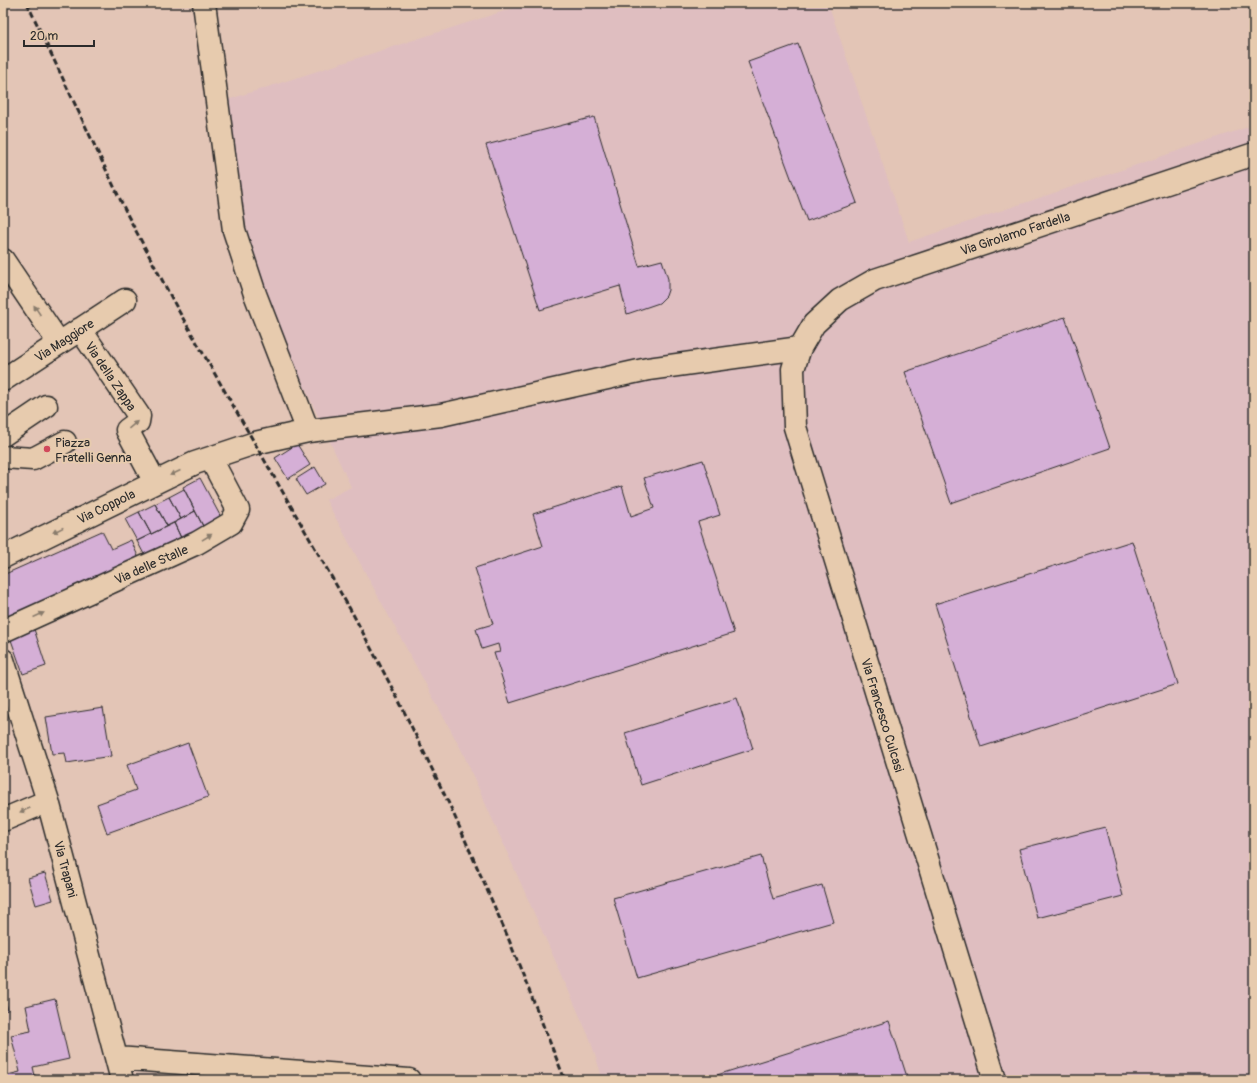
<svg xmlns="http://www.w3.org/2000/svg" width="1257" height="1083" font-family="Pangolin,sans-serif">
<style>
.built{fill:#dfbec0}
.building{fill:#d5afd6;stroke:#2b2b2b}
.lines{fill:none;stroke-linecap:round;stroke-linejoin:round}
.minor-casing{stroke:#2b2b2b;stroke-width:25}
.minor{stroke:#e7cbae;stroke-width:22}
.rail{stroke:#2b2b2b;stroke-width:3;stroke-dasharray:6 3;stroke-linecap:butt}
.oneway{fill:#897b6c}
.poi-dot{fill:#d1495b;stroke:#e7cbae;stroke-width:1.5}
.labels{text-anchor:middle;stroke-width:4;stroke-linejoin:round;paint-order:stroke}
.street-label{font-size:13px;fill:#2b2b2b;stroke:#e7cbae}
.poi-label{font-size:13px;fill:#2b2b2b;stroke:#e7cbae;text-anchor:start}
</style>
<rect width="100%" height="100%" fill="#e3c5b6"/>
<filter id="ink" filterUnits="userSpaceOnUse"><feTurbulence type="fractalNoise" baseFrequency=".025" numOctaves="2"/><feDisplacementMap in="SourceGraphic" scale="8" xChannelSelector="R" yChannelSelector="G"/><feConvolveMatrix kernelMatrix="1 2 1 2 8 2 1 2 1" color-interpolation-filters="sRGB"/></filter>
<g filter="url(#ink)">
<path class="built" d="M529 3H828L909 242 1254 125V1080H603L590 1039 462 751 326 500 351 487 300 377 255 266 242 206 227 100Z"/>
<path class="building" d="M798 44 857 203 807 221 748 62Z
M594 117 639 266 662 260 668 279V290L666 296 659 303 627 314 620 286 540 310 486 145Z
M1065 317 1110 448 951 503 905 372Z
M297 444 310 465 288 479 275 458Z
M703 460 720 515 698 522 734 633 510 703 494 653 500 652 498 644 482 649 476 629 493 624 475 568 543 546 533 514 622 486 631 516 654 508 644 478Z
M315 467 325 484 306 495 296 479Z
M200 478 223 521 204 528 183 487Z
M184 489 195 511 181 519 169 497Z
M169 497 181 519 167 526 155 504Z
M155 504 167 526 151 534 139 512Z
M195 511 204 528 182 540 174 523Z
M139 512 151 534 137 541 125 519Z
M174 523 182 540 146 558 137 541Z
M102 531 111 549 131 540 140 561 6 620 3 605V575Z
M1132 541 1178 684 981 747 935 604Z
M34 629 46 666 23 674 10 637Z
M737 698 753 749 641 785 625 733Z
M103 708 111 756 67 763 65 753 52 754 46 717Z
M188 743 208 797 107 833 97 804 136 790 127 765Z
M1105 827 1123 896 1037 918 1019 849Z
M761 856 773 899 822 885 833 922 637 978 613 898Z
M45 873 53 900 36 905 28 878Z
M3 991 8 1010 3 1011Z
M55 999 69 1059 33 1067 36 1080H3V1076L20 1072 11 1035 31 1031 26 1006Z
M889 1021 908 1080H701Z"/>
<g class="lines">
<g class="minor-casing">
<path id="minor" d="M204 3 234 230 255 294 308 431
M3 260 59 343
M80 329 139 416 138 422 127 430 155 482
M3 380 125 300
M3 435 46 406
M3 457 33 459 65 442
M3 557 195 463 255 443 308 431 441 415 648 369 800 348
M3 631 197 543 231 523 238 510 211 459
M3 660 48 801 122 1080
M3 820 48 801
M117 1058 409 1080
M995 1080 795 427 793 369 800 348 814 324 840 300 875 280 1254 154"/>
</g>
<use href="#minor" class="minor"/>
<path class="rail" d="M27 3 128 216 177 308 354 616 400 703 451 808 507 935 565 1080"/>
</g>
<defs><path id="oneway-solid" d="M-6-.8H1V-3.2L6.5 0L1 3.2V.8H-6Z"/></defs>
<g class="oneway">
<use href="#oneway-solid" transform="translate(37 310) rotate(-124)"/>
<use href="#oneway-solid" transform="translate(133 425) rotate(-40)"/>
<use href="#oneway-solid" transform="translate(175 473) rotate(155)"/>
<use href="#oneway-solid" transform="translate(58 530) rotate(154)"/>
<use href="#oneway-solid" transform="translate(207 537) rotate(-31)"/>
<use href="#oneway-solid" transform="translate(39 615) rotate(-24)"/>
<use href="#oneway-solid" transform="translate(25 810) rotate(157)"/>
</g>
</g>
<circle class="poi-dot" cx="47" cy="449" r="4"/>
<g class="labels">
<g class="street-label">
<text transform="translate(1015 233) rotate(-18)" y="5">Via Girolamo Fardella</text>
<text transform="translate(64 340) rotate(-33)" y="5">Via Maggiore</text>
<text transform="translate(111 376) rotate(56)" y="5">Via della Zappa</text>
<text transform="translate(106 506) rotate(-26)" y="5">Via Coppola</text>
<text transform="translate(151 564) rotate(-24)" y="5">Via delle Stalle</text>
<text transform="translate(883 715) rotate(73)" y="5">Via Francesco Culcasi</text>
<text transform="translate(66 869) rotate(75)" y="5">Via Trapani</text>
</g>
<g class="poi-label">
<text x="55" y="447">Piazza<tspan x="55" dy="15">Fratelli Genna</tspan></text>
</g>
</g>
<rect width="1257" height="1083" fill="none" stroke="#e7cbae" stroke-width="16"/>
<rect x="8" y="8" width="1241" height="1067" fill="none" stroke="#2b2b2b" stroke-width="1.5" filter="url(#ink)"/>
<path d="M24 40v6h70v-6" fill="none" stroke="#2b2b2b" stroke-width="2"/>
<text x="30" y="40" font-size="12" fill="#2b2b2b" stroke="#e7cbae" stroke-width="3" paint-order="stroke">20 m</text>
</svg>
